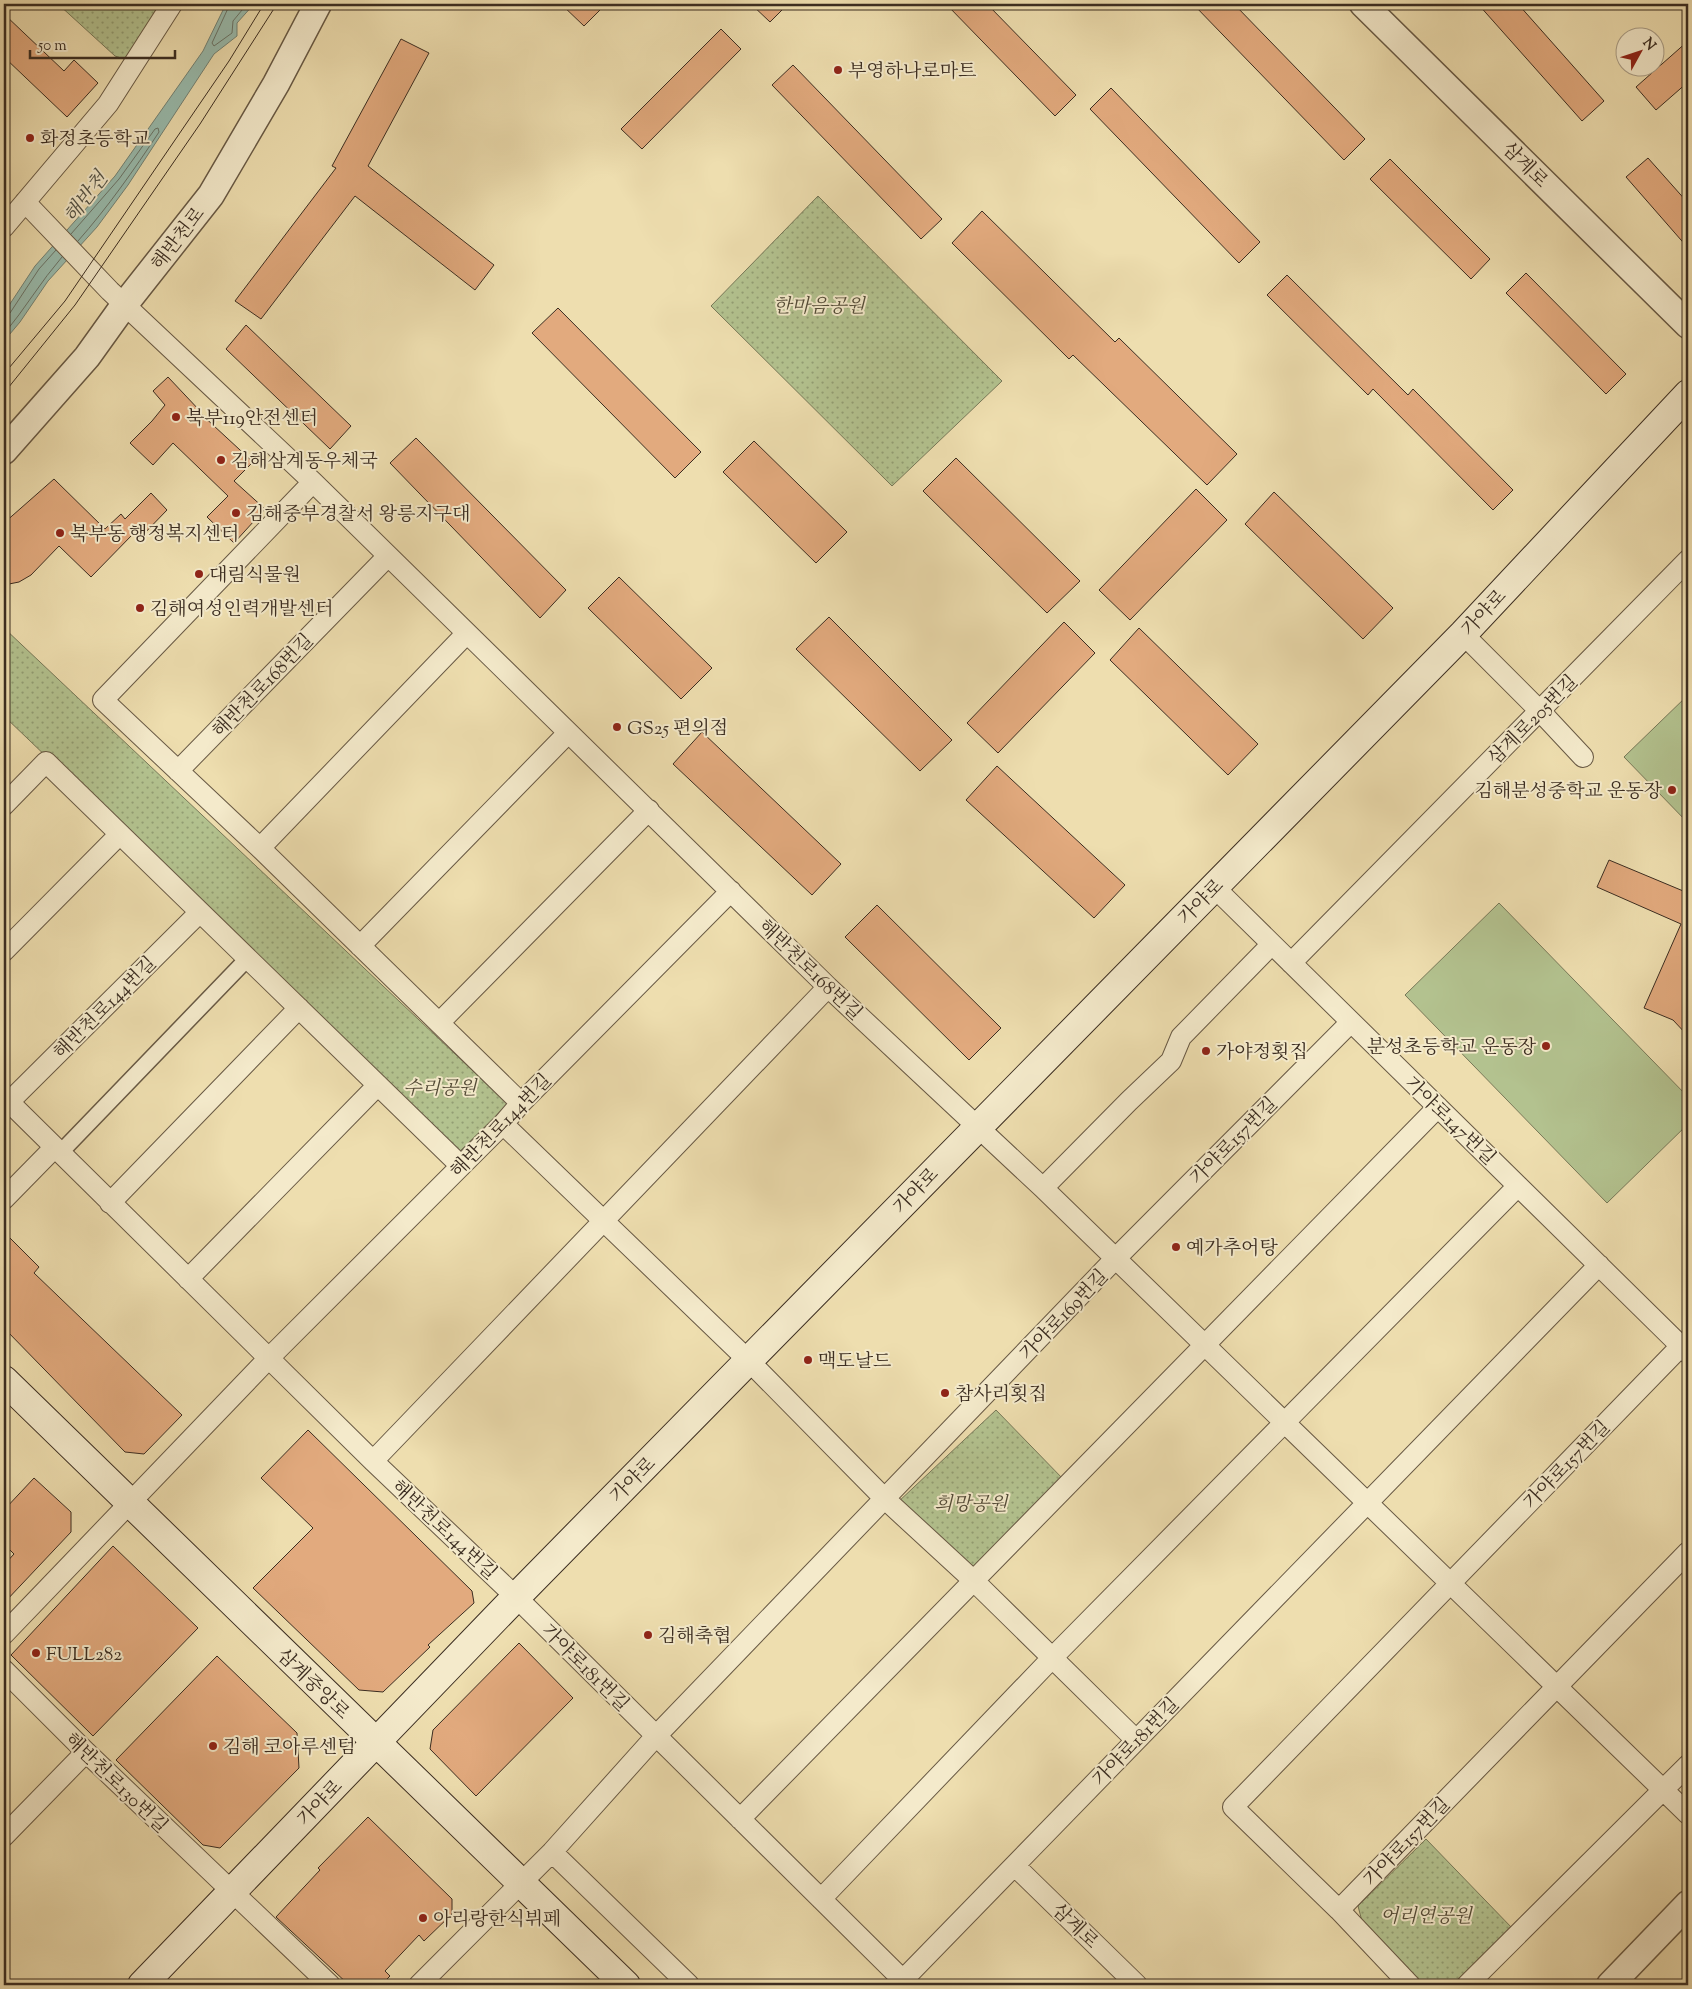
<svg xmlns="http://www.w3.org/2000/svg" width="1692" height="1989" font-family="'Sorts Mill Goudy','Noto Serif KR',serif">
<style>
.grass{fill:url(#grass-dots);stroke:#777858}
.pitch{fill:#b3c28f;stroke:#777858}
.water{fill:#99bcae;stroke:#738376}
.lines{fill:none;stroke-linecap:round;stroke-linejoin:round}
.shore{stroke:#6a7468;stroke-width:1}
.building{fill:#e2aa7e;stroke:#3b2d21}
.pedestrian-casing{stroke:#685944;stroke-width:18}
.minor-casing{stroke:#685944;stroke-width:22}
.tertiary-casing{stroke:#685944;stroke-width:29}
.secondary-casing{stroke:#3b2d21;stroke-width:30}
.pedestrian{stroke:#f4eacb;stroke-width:15}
.minor{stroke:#f4eacb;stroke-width:20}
.tertiary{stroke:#f4eacb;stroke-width:26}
.secondary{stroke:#f4eacb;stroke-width:28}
.tram{stroke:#3b2d21;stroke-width:1}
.poi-dot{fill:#8f2418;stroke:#f4eacb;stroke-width:2}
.labels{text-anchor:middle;stroke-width:4;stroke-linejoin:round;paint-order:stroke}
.poi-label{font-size:19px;fill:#3b2d21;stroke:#f4eacb;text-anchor:start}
.street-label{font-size:19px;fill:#3b2d21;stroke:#f4eacb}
.park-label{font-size:19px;font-style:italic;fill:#534b37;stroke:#f4eacb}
.water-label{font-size:20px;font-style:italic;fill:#525144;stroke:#f4eacb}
</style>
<defs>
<pattern id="grass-dots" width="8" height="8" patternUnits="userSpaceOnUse" patternTransform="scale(1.25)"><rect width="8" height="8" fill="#b3c28f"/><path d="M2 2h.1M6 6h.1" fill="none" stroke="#939e74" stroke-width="1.8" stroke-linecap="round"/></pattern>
</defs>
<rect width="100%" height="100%" fill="#eedeaf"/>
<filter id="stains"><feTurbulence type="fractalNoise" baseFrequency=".004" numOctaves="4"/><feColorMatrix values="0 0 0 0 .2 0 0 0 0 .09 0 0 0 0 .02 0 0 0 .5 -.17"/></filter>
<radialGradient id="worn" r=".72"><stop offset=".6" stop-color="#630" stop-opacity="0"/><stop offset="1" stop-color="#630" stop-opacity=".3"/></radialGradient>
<path class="grass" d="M58 4H159L150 22 127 60 115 56Z
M818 196 1002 381 892 486 711 306Z
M4 628 508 1104 459 1152 4 716Z
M996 1410 1064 1480 972 1574 897 1503Z
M1426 1839 1513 1929 1457 1985H1418L1364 1929 1358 1906Z"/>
<path class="pitch" d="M1688 695V823L1624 757Z
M1499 903 1688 1097V1124L1607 1203 1405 995Z"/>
<path class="water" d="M226 4H254L237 23V36L214 54 128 185 97 227 48 281 20 322 4 341V313L35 266 115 176 203 51Z"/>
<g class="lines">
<path class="shore" d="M230 4 212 43 214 46 232 33 233 21 247 4
M71 234 119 179 155 129 158 128 159 132C134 170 108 207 78 241
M4 315 10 313 39 269 56 250
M4 334C25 309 41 281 62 257"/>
</g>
<path class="building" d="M561 4H606L584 26Z
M751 4H788L770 22Z
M946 4H987L1076 95 1055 116Z
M1193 4H1234L1365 139 1344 160Z
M1478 4H1518L1604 101 1582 121Z
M4 14 64 71 74 60 98 83 67 117 4 57Z
M721 29 741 49 642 149 621 129Z
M401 39 429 53 368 166 494 265 475 290 355 196 261 319 235 301 336 168 332 166Z
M1688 41V82L1656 110 1636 87Z
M793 65 942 219 921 239 772 85Z
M1111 88 1260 242 1239 263 1090 109Z
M1648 158 1688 203V248L1626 177Z
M1390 159 1490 259 1471 279 1370 179Z
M982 211 1115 342 1119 338 1237 454 1207 485 1073 355 1069 359 952 243Z
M1526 273 1626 374 1606 394 1506 293Z
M1287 275 1408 395 1413 389 1513 490 1493 510 1373 389 1368 395 1267 295Z
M558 308 701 452 675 478 532 333Z
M246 325 351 426 330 449 226 349Z
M168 377 201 412 200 413 253 462 234 481 265 509 234 543 207 517 228 496 173 443 153 465 130 443 152 421 165 405 153 391Z
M416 438 566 590 540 618 390 463Z
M754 441 847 532 816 563 723 472Z
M956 458 1080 581 1047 613 923 491Z
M54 479 105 529 121 514 125 519 151 493 167 510 139 539 134 533 91 577 59 546 31 575 19 582 4 585V523Z
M1196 489 1227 520 1130 620 1099 590Z
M1274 492 1393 608 1363 639 1245 524Z
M619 577 712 668 681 699 588 608Z
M829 617 952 740 920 771 796 649Z
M1064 622 1095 653 998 753 967 723Z
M1139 628 1258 744 1228 775 1110 660Z
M702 732 841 864 812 895 673 764Z
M997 766 1125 885 1094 918 966 800Z
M1609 860 1688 893V1036L1673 1020 1644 1008 1681 924 1597 887Z
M877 905 1001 1028 969 1060 845 937Z
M4 1232 39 1267 34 1273 182 1415 144 1454 125 1452 4 1328Z
M308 1430 472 1591 474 1603 428 1645 430 1647 383 1692 359 1690 253 1588 313 1528 261 1478Z
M34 1478 71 1512V1532L4 1603V1565L14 1554 4 1544V1510Z
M113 1546 198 1628 93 1736 11 1655Z
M519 1643 573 1698 476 1796 430 1749 433 1730Z
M217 1656 297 1733 299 1768 220 1848 203 1845 116 1760Z
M368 1817 452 1899V1914L424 1941 419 1935 385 1971 390 1976 381 1985H349L276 1917 320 1870 318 1868Z"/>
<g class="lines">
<g class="pedestrian-casing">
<path id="pedestrian" d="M60 1153 248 958"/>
</g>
<g class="minor-casing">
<path id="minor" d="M25 202 110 291 313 482 828 987 1043 1188 1688 1814
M4 227 108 104 172 4
M313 482 103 700 260 848 521 1103
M1463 634 1540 711 1583 757
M178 771 388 556
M4 805 46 762 461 1166
M260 848 467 633
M1214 887 1688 1353
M360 946 568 733
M4 951 120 834
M1291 963 1688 560
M439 1023 649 810
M4 1097 373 1461 516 1597 908 1985
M9 1102 200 912
M503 1124 749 1361 885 1499 974 1581 1136 1740
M1043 1188 1129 1101 1171 1061 1181 1037 1272 944
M4 1199 54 1148
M110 1203 299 1008
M188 1279 378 1085
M373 1461 828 987
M4 1634 268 1359 503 1124 521 1103 731 891
M4 1670 86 1752 330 1985
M740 1819 1438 1107
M4 1836 86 1752
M552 1852 689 1985
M1015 1866 1137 1985
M821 1899 1053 1657 1518 1186
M1339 1910 1688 1552
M419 1985 552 1852 656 1736 1115 1259 1351 1022
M898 1985 1599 1265
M1410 1985 1339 1910 1233 1807 1681 1346
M1467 1985 1688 1765"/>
</g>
<g class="tertiary-casing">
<path id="tertiary" d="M1363 4 1688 325
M4 451 87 357 125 304 211 195 276 84 318 4
M1610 1985 1688 1904"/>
</g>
<g class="secondary-casing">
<path id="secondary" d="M4 1380 626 1985
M142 1985 516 1597 1463 634 1688 394"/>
</g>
<use href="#pedestrian" class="pedestrian"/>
<use href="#minor" class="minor"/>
<use href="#tertiary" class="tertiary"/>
<use href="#secondary" class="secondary"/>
<path class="tram" d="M4 374 65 301 229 61 264 4
M4 393 75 305 200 124 277 4"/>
</g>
<g class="poi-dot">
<circle cx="838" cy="70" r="5"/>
<circle cx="30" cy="138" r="5"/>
<circle cx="176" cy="417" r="5"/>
<circle cx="221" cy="460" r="5"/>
<circle cx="236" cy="513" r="5"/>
<circle cx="60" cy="533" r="5"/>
<circle cx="199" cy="574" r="5"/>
<circle cx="140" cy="608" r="5"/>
<circle cx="617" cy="727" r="5"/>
<circle cx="1672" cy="790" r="5"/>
<circle cx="1546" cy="1046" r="5"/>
<circle cx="1206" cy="1051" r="5"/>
<circle cx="1176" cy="1247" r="5"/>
<circle cx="808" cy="1360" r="5"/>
<circle cx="945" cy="1393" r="5"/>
<circle cx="648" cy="1635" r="5"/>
<circle cx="36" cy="1653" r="5"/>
<circle cx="213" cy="1746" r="5"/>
<circle cx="423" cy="1918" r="5"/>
</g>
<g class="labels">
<g class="poi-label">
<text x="848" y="77">부영하나로마트</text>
<text x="40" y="145">화정초등학교</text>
<text x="186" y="424">북부119안전센터</text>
<text x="231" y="467">김해삼계동우체국</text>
<text x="246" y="520">김해중부경찰서 왕릉지구대</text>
<text x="70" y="540">북부동 행정복지센터</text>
<text x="209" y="581">대림식물원</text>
<text x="150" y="615">김해여성인력개발센터</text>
<text x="627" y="734">GS25 편의점</text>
<text x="1662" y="797" text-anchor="end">김해분성중학교 운동장</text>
<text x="1536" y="1053" text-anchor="end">분성초등학교 운동장</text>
<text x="1216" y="1058">가야정횟집</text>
<text x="1186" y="1254">예가추어탕</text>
<text x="818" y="1367">맥도날드</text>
<text x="955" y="1400">참사리횟집</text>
<text x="658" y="1642">김해축협</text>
<text x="46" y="1660">FULL282</text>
<text x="223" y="1753">김해 코아루센텀</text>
<text x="433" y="1925">아리랑한식뷔페</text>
</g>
<g class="street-label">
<text transform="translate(1526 164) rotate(45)" y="7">삼계로</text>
<text transform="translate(177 238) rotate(-52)" y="7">해반천로</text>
<text transform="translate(1483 612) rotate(-47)" y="7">가야로</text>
<text transform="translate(262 685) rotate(-46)" y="7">해반천로168번길</text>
<text transform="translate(1532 719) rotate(-45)" y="7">삼계로205번길</text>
<text transform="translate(1200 901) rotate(-45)" y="7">가야로</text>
<text transform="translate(811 969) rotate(44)" y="7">해반천로168번길</text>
<text transform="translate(104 1007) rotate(-45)" y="7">해반천로144번길</text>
<text transform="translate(1451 1120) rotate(44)" y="7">가야로147번길</text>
<text transform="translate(500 1125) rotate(-46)" y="7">해반천로144번길</text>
<text transform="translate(1233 1140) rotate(-45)" y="7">가야로157번길</text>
<text transform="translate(915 1190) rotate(-46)" y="7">가야로</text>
<text transform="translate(1063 1314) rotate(-46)" y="7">가야로169번길</text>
<text transform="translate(1566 1464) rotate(-46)" y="7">가야로157번길</text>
<text transform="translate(632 1479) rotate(-45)" y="7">가야로</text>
<text transform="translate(445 1529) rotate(43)" y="7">해반천로144번길</text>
<text transform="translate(586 1667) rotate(45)" y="7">가야로181번길</text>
<text transform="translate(314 1683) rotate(44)" y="7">삼계중앙로</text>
<text transform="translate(1135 1741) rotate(-46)" y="7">가야로181번길</text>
<text transform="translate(117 1782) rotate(44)" y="7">해반천로130번길</text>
<text transform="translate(319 1802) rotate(-46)" y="7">가야로</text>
<text transform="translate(1406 1841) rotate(-46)" y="7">가야로157번길</text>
<text transform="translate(1076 1925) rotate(44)" y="7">삼계로</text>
</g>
<g class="park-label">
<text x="819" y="312">한마음공원</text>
<text x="440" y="1094">수리공원</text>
<text x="971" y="1510">희망공원</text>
<text x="1426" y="1922">어리연공원</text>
</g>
<g class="water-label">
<text transform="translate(85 197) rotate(-53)" y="7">해반천</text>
</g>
</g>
<rect width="1692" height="1989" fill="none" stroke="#eedeaf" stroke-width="20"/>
<rect x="5" y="5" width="1682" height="1979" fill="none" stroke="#3b2d21" stroke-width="2.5"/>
<rect x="10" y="10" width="1672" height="1969" fill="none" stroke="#3b2d21"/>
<g transform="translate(1640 52) rotate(50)"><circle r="24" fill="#f4eacb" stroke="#aa9e87"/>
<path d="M0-4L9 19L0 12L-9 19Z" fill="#8f2418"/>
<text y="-8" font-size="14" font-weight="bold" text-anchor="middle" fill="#3b2d21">N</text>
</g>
<path d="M30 50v8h145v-8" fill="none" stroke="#3b2d21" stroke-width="2.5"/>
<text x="38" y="50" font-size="15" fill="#3b2d21" stroke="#f4eacb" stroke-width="4" paint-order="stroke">50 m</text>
<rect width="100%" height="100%" filter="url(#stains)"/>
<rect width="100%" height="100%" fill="url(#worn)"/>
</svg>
